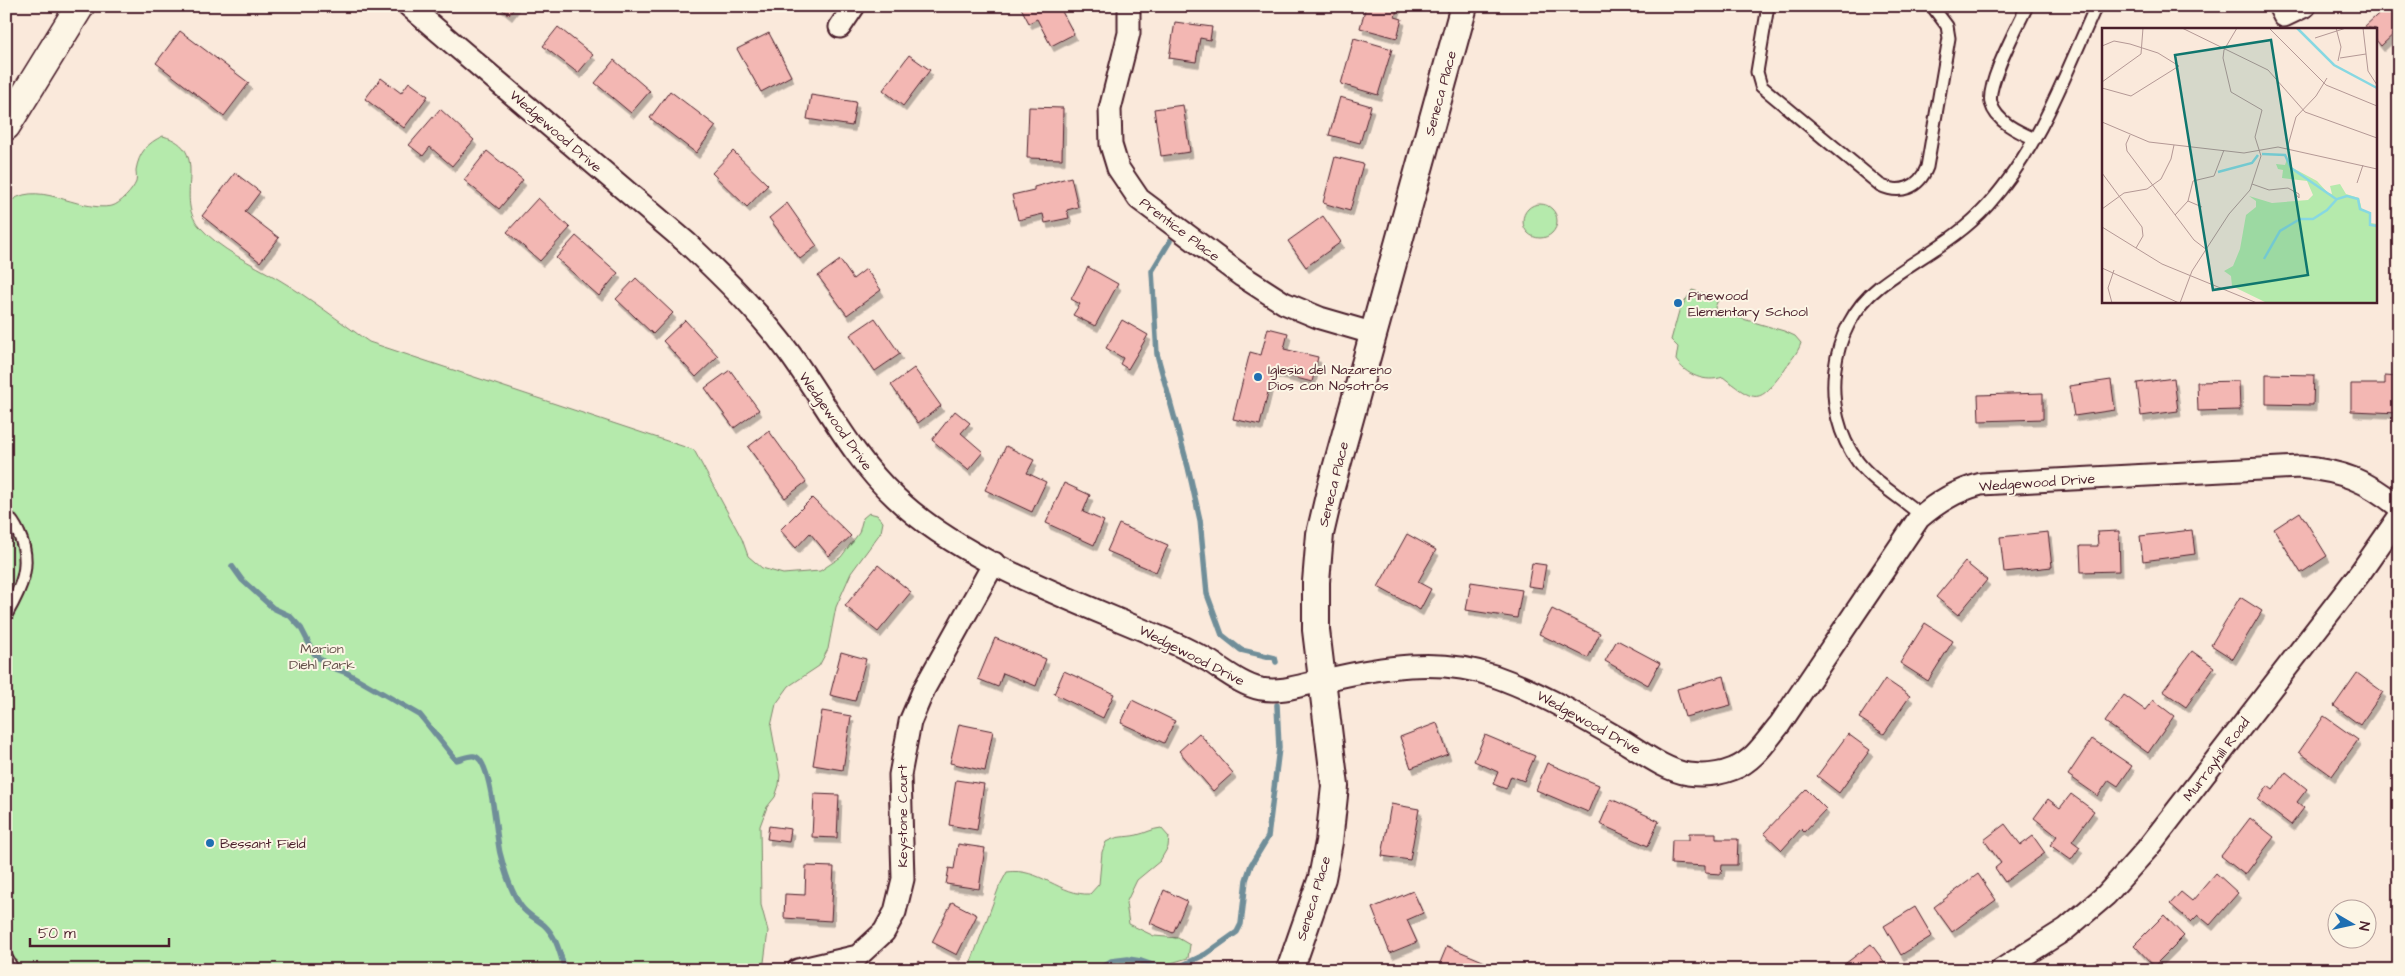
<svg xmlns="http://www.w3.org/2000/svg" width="2405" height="976" font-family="'Architects Daughter',sans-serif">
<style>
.green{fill:#b5eaac;stroke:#80846c}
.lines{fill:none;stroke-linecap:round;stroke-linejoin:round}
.stream{stroke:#6f8e99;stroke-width:5.5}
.building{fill:#f3b7b3;stroke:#4a1f2b;filter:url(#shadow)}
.service-casing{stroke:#4a1f2b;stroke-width:15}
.minor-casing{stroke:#4a1f2b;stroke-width:25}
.tertiary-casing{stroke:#4a1f2b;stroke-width:30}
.secondary-casing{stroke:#4a1f2b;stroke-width:31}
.service{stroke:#fcf5e5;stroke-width:11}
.minor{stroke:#fcf5e5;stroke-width:21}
.tertiary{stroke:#fcf5e5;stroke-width:26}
.secondary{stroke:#fcf5e5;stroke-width:28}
.poi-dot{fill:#1f6fb2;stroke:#fcf5e5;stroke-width:2}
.labels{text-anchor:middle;stroke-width:4;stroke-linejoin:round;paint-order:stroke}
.street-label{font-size:14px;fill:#4a1f2b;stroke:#fcf5e5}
.poi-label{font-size:14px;fill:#4a1f2b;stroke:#fcf5e5;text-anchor:start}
.park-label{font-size:14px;fill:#65524b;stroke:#fcf5e5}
.inset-river{fill:none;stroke:#87d8e2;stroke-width:2.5}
.inset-road{fill:none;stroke:#b49895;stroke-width:1}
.view{fill:#0f766e;fill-opacity:0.15;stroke:#0f766e;stroke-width:2.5}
.inset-edge{fill:none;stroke:#4a1f2b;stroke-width:2.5}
</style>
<defs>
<filter id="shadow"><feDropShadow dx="3" dy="5.5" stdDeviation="0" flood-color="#0004"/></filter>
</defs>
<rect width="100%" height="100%" fill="#fae9db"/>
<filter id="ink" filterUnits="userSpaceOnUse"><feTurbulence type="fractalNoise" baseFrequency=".02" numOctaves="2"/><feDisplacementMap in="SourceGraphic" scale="10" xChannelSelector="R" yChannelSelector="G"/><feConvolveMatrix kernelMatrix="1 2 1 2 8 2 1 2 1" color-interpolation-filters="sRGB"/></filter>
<g filter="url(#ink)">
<path class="green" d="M163 136C213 150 173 197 199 226 220 250 251 263 278 279 310 298 339 321 369 342L694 450 742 539 748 556 762 568 783 574 820 571 841 557 859 533 863 518 869 513 877 515 883 522 881 532 851 573 836 607 828 649 819 666 789 686 776 704 771 726 780 775 779 785 775 797 767 807 760 826 761 905 768 931 763 970H6V205C36 176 76 213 112 206 120 204 133 190 136 182 137 178 136 174 136 170 139 153 147 143 163 136Z
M1523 221a17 17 0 1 1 34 0a17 17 0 1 1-34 0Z
M1692 290 1719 298 1715 307 1716 311 1784 331 1795 336 1801 343C1798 353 1789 362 1784 370 1759 405 1756 403 1723 377 1705 383 1686 375 1676 360L1678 347 1671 340 1679 311Z
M1161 828 1169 837 1168 847 1160 861 1137 880 1126 903 1129 924 1154 936 1178 938 1190 945 1188 958 1164 965 1121 964 1110 970H968L999 887 1007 872C1039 867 1061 896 1090 894L1099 884 1102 852 1106 842C1119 835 1123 838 1137 835 1146 833 1152 829 1161 828Z"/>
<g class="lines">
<path class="stream" d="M1170 241 1152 271 1157 354 1188 467 1200 520 1207 594 1222 635 1241 650 1275 658 1276 662
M232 566 242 580 273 608 290 616 301 628 315 655 330 667 347 673 420 715 456 760C461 759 469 755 474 756 492 758 496 838 500 853 504 869 511 892 521 906 527 915 537 919 544 925 557 937 560 954 565 970
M1097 970 1111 961 1128 959 1141 961 1167 970 1179 967 1206 954 1237 932 1241 924 1246 880 1251 865 1268 837 1279 748 1277 705"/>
</g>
<path class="building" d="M498 6H516L509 15Z
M1020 6H1059L1074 34 1051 46 1037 19 1029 23Z
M1366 6H1398L1395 17 1402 19 1397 38 1360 28Z
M2387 6H2399V29L2381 46 2376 40V29L2364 27Z
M1175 22 1212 27 1210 40 1200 38 1196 62 1169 58Z
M558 27 593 55 578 73 543 46Z
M180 31 249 83 224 116 156 63Z
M769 33 791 76 761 92 737 49Z
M1354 38 1392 49 1378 95 1341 84Z
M909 55 930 70 903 106 883 90Z
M614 60 650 91 631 113 595 83Z
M381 78 401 93 409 82 428 96 404 128 365 99Z
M670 91 716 126 696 153 650 118Z
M811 95 856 102 852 126 807 119Z
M1340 97 1371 106 1360 143 1329 135Z
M1183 105 1190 152 1161 156 1154 109Z
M1029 107 1063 108 1062 159 1027 158Z
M440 109 474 140 452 166 430 147 423 156 409 145Z
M487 151 523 180 499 209 464 180Z
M733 151 768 185 747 207 712 173Z
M1335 157 1363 164 1350 211 1323 203Z
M235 173 260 192 245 212 279 238 260 262 202 216Z
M1071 177 1078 207 1067 210 1069 218 1045 223 1043 214 1018 220 1012 195 1034 190V187Z
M538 198 570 228 540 261 507 232Z
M787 203 817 246 800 259 769 218Z
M1323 216 1341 242 1306 267 1288 241Z
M576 236 618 273 599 296 556 258Z
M840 260 853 279 866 269 881 290 847 315 818 276Z
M1088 267 1118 284 1095 326 1073 315 1080 304 1071 299Z
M636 278 673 313 653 334 616 299Z
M875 318 900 354 875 371 850 335Z
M685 320 718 356 696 377 663 341Z
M1122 320 1148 335 1128 369 1120 364 1123 358 1106 348Z
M1268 328 1288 333 1284 349 1318 357 1312 382 1273 372 1260 425 1233 419 1250 352 1261 355Z
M914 368 941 406 918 423 891 385Z
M730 370 759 410 734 428 705 388Z
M2266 374 2314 375 2313 405 2266 404Z
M2385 376 2399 377V413L2351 411V384H2385Z
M2174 378 2178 411 2141 416 2137 383Z
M2111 380 2115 410 2074 416 2069 386Z
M2239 381 2240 410 2198 411 2197 382Z
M2043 393V419L1979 421 1978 395Z
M955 411 970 423 961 433 983 452 968 470 932 440Z
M769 431 806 482 785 498 748 447Z
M1006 446 1034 460 1027 473 1046 482 1032 512 985 490Z
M1064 483 1090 495 1083 512 1104 521 1094 545 1046 523Z
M812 498 851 536 829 556 810 533 796 548 780 530Z
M2300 512 2327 556 2301 573 2274 529Z
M1119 524 1168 545 1156 572 1107 551Z
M2192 530 2195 554 2143 561 2140 536Z
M2119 531 2120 571 2081 572 2080 546H2098L2097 532Z
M2048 532 2052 567 2004 572 2000 537Z
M1407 534 1436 550 1418 582 1431 589 1420 610 1378 587Z
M1965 562 1987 580 1958 615 1936 597Z
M1532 563 1546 565 1542 588 1528 586Z
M878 565 911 592 878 632 845 606Z
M1471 582 1522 590 1517 618 1466 610Z
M2240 597 2262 611 2233 659 2211 645Z
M2399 600V630L2392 602Z
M1552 609 1600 633 1588 658 1539 634Z
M1925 623 1953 641 1928 681 1900 663Z
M995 638 1046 659 1036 686 1003 673 998 687 978 679Z
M1617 640 1660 663 1648 685 1605 661Z
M2192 651 2214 667 2186 707 2163 691Z
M841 652 866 659 855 701 830 695Z
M1064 671 1114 694 1103 718 1054 694Z
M2357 673 2383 692 2360 725 2334 706Z
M1724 676 1731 705 1685 717 1677 689Z
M1885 679 1910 696 1884 734 1859 718Z
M2124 695 2145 710 2153 700 2174 716 2148 753 2105 722Z
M1132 700 1175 721 1164 743 1121 723Z
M822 711 851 716 843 770 813 765Z
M2324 716 2358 740 2332 776 2299 752Z
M1437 723 1448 754 1411 768 1400 737Z
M959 724 993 731 985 771 950 763Z
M1199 733 1233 773 1213 791 1179 751Z
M1848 734 1870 750 1839 793 1817 776Z
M1485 735 1535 756 1524 781 1511 776 1506 789 1493 784 1498 772 1474 761Z
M2092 739 2132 766 2118 786 2109 780 2098 796 2068 775Z
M1547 763 1599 785 1588 812 1536 790Z
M2286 772 2307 789 2297 802 2304 808 2291 825 2258 800 2268 786 2273 790Z
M956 780 984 784 977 830 949 825Z
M1806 789 1826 809 1804 832 1801 829 1782 850 1764 833Z
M814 794 839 795 837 838 812 837Z
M2071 794 2094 811 2072 841 2080 847 2071 860 2050 845 2057 836 2034 818 2048 799 2060 808Z
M1611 799 1659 821 1648 846 1600 824Z
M1391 804 1419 809 1410 860 1382 856Z
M2250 818 2274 837 2245 875 2221 856Z
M2005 824 2021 845 2033 836 2045 853 2005 882 1995 868 2001 863 1984 840Z
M769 826 791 829 789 842 767 839Z
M1689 833H1716V839H1738L1737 865H1722L1721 874 1705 873V866L1671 864 1672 840H1689Z
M958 844 985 848 979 889 946 884 949 868 954 869Z
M806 866 834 867 831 921 784 918 785 894 805 895Z
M2216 873 2238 893 2210 925 2198 915 2191 922 2170 904 2181 892 2192 901Z
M1978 874 1996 900 1952 932 1934 907Z
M1164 890 1187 901 1173 933 1150 923Z
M1413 891 1423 913 1407 920 1417 942 1390 953 1372 908Z
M952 902 977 915 957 955 932 942Z
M1915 907 1932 936 1901 955 1884 926Z
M2164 915 2184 936 2154 966 2134 945Z
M1871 944 1889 968 1887 970H1837Z
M1447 946 1497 967 1496 970H1437Z
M919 961 931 970H914Z
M2114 961 2121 970H2103Z"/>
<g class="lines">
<g class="service-casing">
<path id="service" d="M1768 6 1757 72 1761 86 1880 185C1900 195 1919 188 1927 167L1949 38 1947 26 1932 6
M2027 6C2018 26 1986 84 1991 103 1996 122 2019 132 2035 139
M6 515C12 520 16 527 19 534 33 564 21 589 6 615
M1922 516C1901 498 1875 483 1858 462 1819 410 1828 327 1879 287 1916 258 1956 241 1988 205 2039 148 2065 75 2096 6
M6 957 13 970"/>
</g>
<g class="minor-casing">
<path id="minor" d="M409 6 687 243C724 278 760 313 790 354 825 402 852 457 895 497 959 559 1068 598 1150 633 1170 641 1190 650 1209 661 1225 671 1242 685 1261 689 1283 693 1304 684 1325 680 1380 667 1440 657 1494 676 1540 692 1581 717 1623 741 1643 753 1665 770 1688 774 1703 776 1718 775 1733 769 1754 761 1766 741 1780 724L1919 518C1939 501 1956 491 1981 484L2300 467C2342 471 2366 480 2399 507
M1129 6V33L1110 109 1111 145 1118 168 1139 199 1242 276 1284 303 1320 318 1375 334
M2279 6 2284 16 2305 6
M840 27 854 6
M798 970 858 956
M847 970 858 956 884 932 895 912 903 879 900 775 910 722 924 689 994 563
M2001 970 2066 929 2106 895 2147 849 2360 573 2399 517"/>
</g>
<g class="tertiary-casing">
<path id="tertiary" d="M1290 970 1322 878 1329 842 1335 786 1316 630V582L1320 534 1331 487 1464 6"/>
</g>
<g class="secondary-casing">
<path id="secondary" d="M6 126 80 6"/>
</g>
<use href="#service" class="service"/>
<use href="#minor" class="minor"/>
<use href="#tertiary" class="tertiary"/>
<use href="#secondary" class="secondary"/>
</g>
</g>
<g class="poi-dot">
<circle cx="1678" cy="303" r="5"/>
<circle cx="1258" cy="377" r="5"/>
<circle cx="210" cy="843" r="5"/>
</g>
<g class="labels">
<g class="street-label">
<text transform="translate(1440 93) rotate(-75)" y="5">Seneca Place</text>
<text transform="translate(556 131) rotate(41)" y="5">Wedgewood Drive</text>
<text transform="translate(1180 229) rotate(37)" y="5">Prentice Place</text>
<text transform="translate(836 421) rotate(55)" y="5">Wedgewood Drive</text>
<text transform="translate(2037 482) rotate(-4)" y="5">Wedgewood Drive</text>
<text transform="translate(1333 484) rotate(-76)" y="5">Seneca Place</text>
<text transform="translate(1192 655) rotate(27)" y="5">Wedgewood Drive</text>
<text transform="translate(1589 722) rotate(29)" y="5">Wedgewood Drive</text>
<text transform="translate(2216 759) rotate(-53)" y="5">Murrayhill Road</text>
<text transform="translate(902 816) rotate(-90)" y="5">Keystone Court</text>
<text transform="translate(1313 898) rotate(-73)" y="5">Seneca Place</text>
</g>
<g class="poi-label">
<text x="1688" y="300">Pinewood<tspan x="1688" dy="16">Elementary School</tspan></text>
<text x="1268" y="374">Iglesia del Nazareno<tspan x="1268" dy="16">Dios con Nosotros</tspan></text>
<text x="220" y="848">Bessant Field</text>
</g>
<g class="park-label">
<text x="322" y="653">Marion<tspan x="322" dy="16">Diehl Park</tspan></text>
</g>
</g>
<g transform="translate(2102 28)">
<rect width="275" height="275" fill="#fae9db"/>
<path d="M185 131 189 139 215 153 226 165 230 166 228 158 238 156 244 166 257 170 260 182 269 185V195L275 196V275H165L130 258 129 248 122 243 131 238 138 221 144 187 154 179V173L147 168 170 175 206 172 211 167 205 153 180 150 181 142 176 141 174 136 183 137Z" fill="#b5eaac"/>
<path class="inset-river" d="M195 0 232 37 275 60M160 126 183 127 189 140 234 171M116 144 150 135 156 127M162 231 178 203 198 191H211L225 182 235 171 245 168 256 171 258 181 268 185V197L275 198"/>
<path class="inset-road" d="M80 0 166 42 203 84 275 110M167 0 224 57 275 78M234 0 239 19 236 33M261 0 266 43 275 57M213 10 244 0M0 18 12 13 28 16 56 25 77 38 29 68 0 60M238 30 264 26M0 54 39 26 41 0M0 94 47 114 142 125 176 119 275 141M28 107 24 116 25 123 92 212 105 222M185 121 194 89 214 68 225 50M0 145 40 199 41 208 34 220M255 155 261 137M150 156 167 162 186 160 197 166V170L191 163M86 173 100 179M0 181 22 165 45 161 59 151 69 131 72 117M73 187 86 173 91 153 112 148 122 122M0 199 60 236 155 275M0 240 77 275M10 275 6 260 12 242M78 275 90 243 127 186 148 162 159 128 153 109 160 82 129 64 121 30 122 22 135 0"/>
<path class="view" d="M169 12 206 247 111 262 73 27Z"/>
<rect width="275" height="275" class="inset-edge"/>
</g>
<rect width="2405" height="976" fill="none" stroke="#fcf5e5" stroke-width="25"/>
<rect x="12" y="12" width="2380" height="951" fill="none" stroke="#4a1f2b" stroke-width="2" filter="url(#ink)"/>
<g transform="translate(2352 924) rotate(99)"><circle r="24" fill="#fcf5e5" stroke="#b59f9b"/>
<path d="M0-4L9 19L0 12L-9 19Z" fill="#1f6fb2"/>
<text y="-8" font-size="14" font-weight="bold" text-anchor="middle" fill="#4a1f2b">N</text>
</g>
<path d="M30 938v8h139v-8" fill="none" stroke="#4a1f2b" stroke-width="2.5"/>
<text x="38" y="938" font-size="15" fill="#4a1f2b" stroke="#fcf5e5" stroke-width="4" paint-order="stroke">50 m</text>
</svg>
